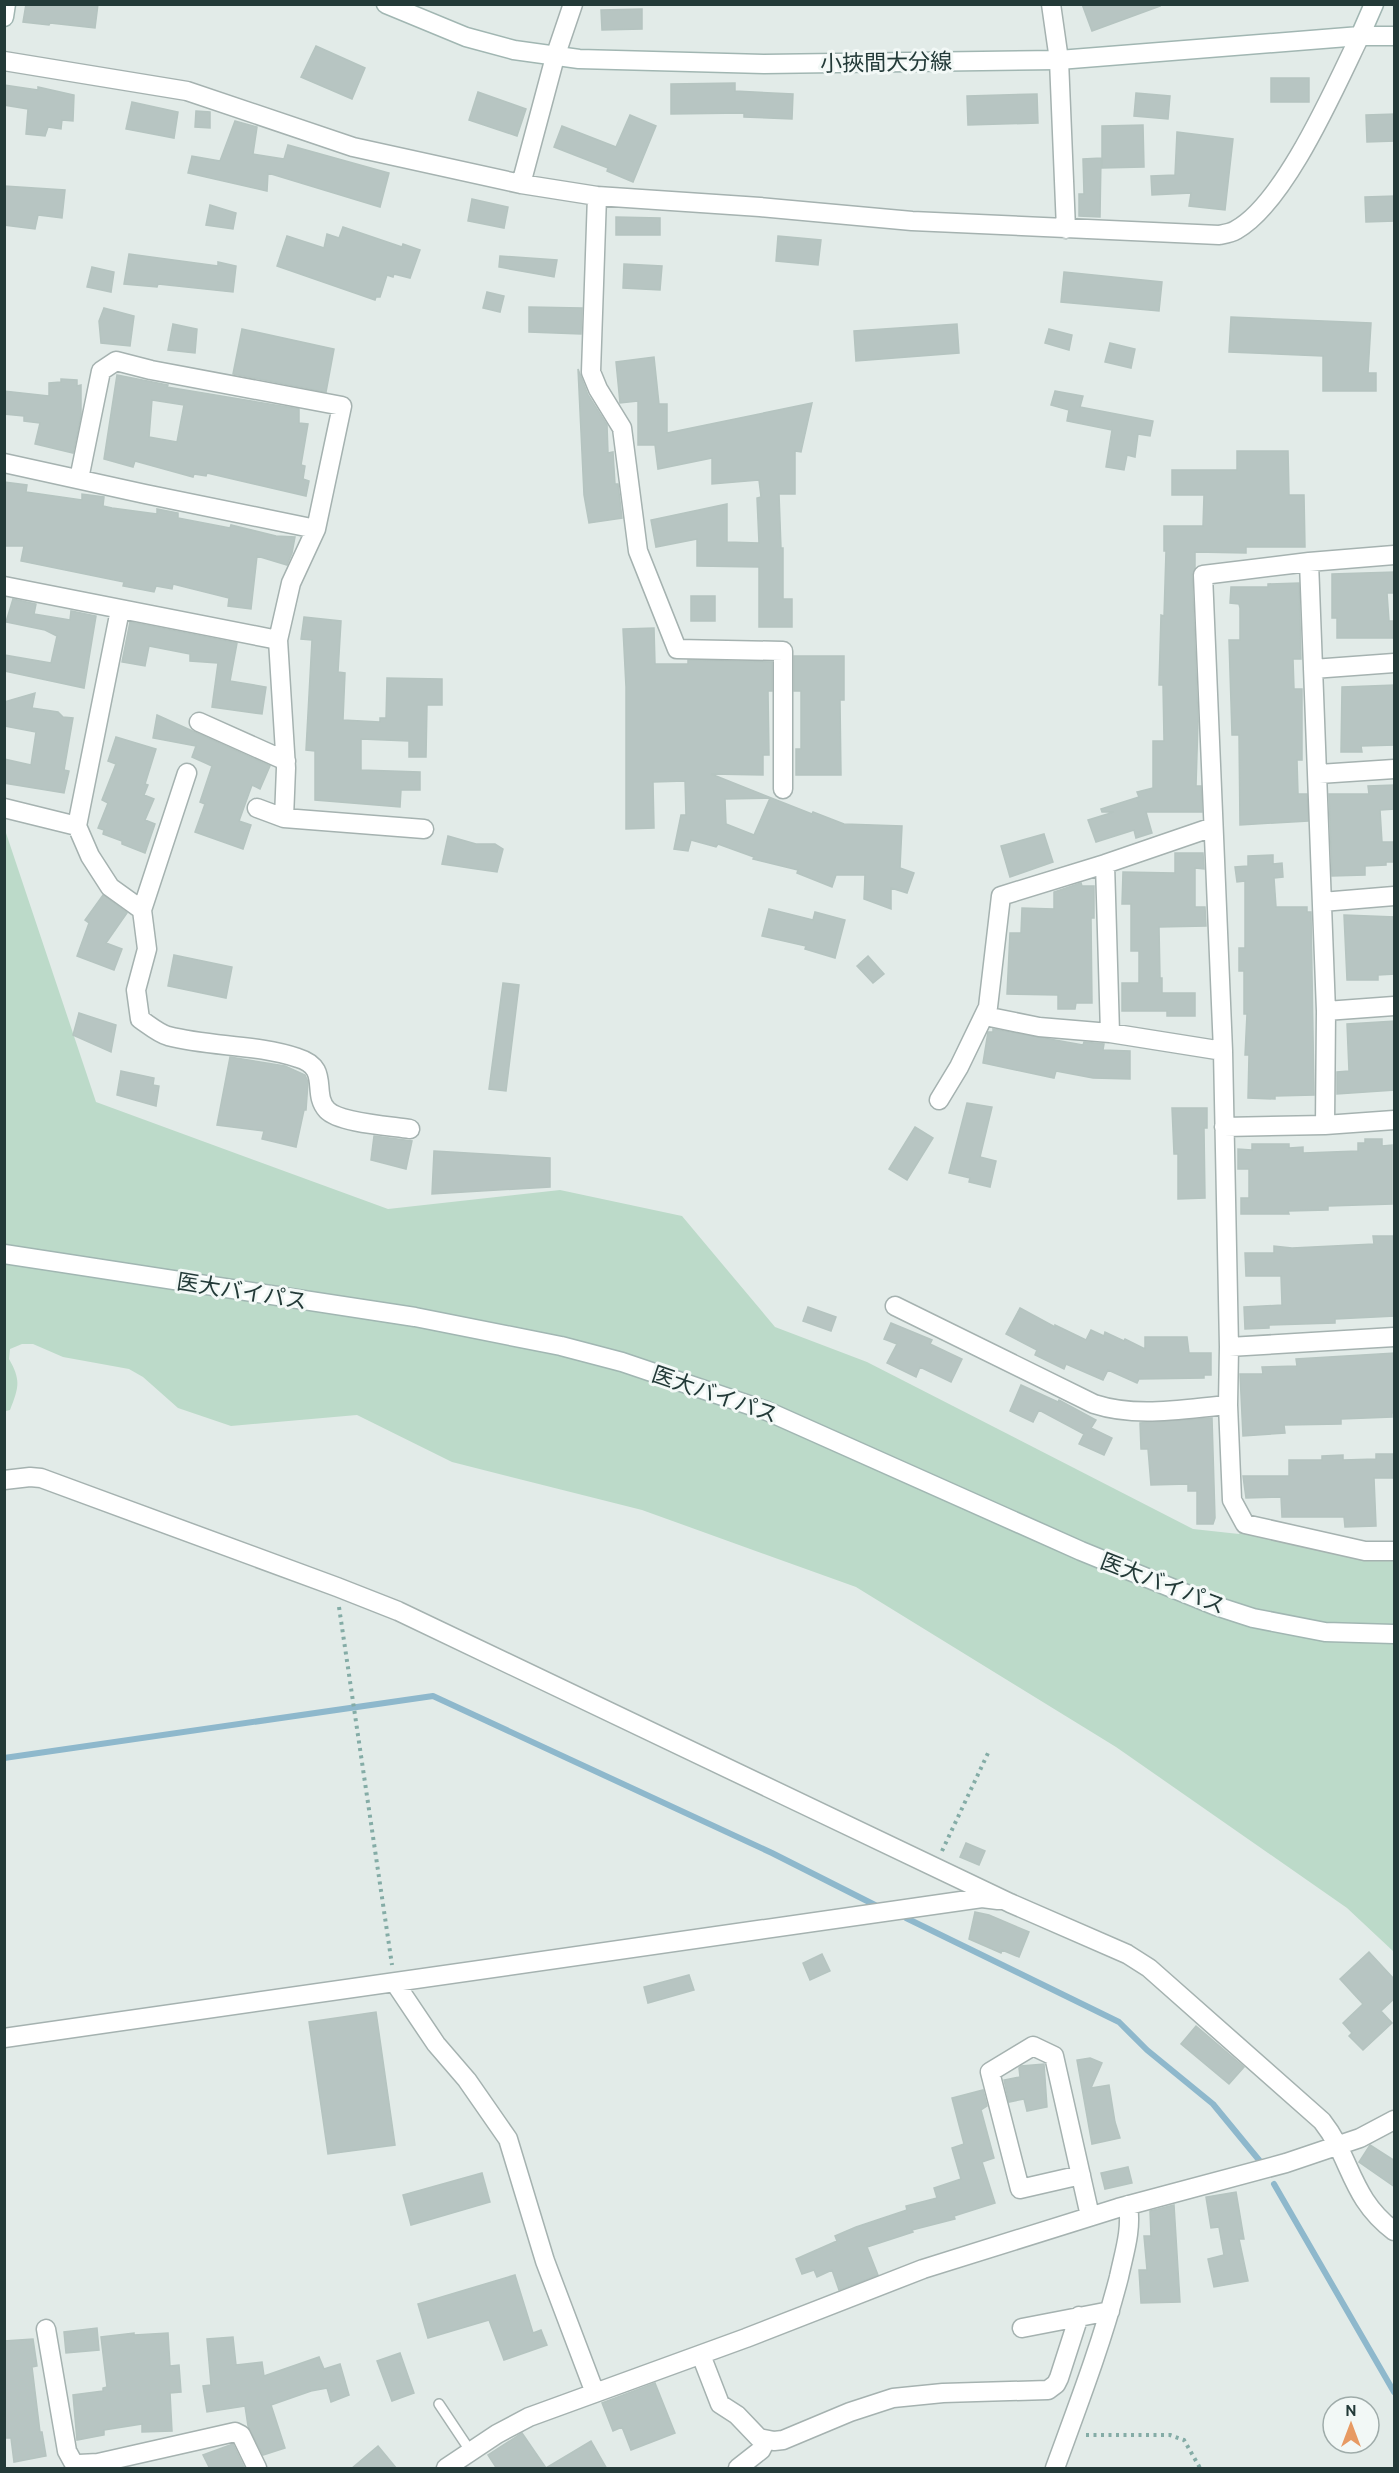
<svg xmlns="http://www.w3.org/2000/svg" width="1399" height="2473" font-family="Cabin,'Noto Sans JP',sans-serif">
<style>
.green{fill:#bcdac9}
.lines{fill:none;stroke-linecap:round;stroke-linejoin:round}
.stream{stroke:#8eb8cc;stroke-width:6}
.building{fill:#b7c5c2;stroke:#b5c4c0;stroke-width:1.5;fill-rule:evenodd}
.lane-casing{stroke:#a5b2b0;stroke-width:12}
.street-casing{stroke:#a5b2b0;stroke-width:21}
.secondary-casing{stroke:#a1b6b2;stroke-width:21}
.path{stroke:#84aca6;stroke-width:4;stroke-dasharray:3 4.5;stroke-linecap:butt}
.lane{stroke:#fff;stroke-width:9}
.street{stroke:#fff;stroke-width:18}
.secondary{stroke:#fff;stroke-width:18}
.labels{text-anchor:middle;stroke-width:6;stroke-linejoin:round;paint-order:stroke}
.street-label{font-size:22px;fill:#233a38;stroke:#f2f8f6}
</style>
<rect width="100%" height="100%" fill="#e2ebe8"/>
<path class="green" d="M4 827 96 1102 388 1209 560 1190 682 1216 775 1327 867 1362 1193 1529 1239 1534 1245 1524 1394 1555V1952L1347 1908 1116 1747 856 1587 642 1510 452 1462 357 1415 231 1426 178 1408 143 1377 129 1369 63 1357 33 1344H22L10 1349 9 1359C21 1380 19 1387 10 1410L6 1411Z"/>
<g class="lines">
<path class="stream" d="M4 1758 433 1696 772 1853 875 1905
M906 1918 1119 2022 1147 2050 1213 2104 1259 2160
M1274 2184 1394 2392"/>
</g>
<path class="building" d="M26 4H98L95 28 50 23 49 25 23 22Z
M1082 4H1159L1160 6 1092 31Z
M642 9V29L602 30 601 10Z
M316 46 365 68 352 99 301 77Z
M1271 78H1309V102H1271Z
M735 83V91L793 94 792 119 744 117V113L671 114V84Z
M4 85 38 90V87L74 95 73 121 62 120 61 129 48 127 45 136 26 134 28 109 4 105Z
M478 92 526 109 517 136 469 120Z
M1136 93 1170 96 1168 119 1134 116Z
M1037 94 1038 123 968 125 967 96Z
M132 102 178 112 174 138 126 129Z
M196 111 210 112V128L195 127Z
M1395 114V141L1367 142 1366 115Z
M630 115 656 126 633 182 607 171 608 168 554 147 562 126 616 147Z
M235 121 257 127 253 154 284 159 288 145 389 173 380 207 268 173 267 191 188 173 192 156 220 161Z
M1143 125 1144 167 1102 168V126Z
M1177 132 1233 139 1225 210 1189 206 1191 193 1152 195 1151 176 1175 175Z
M1101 158 1100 217 1079 216V194H1084L1083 159Z
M4 186 65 190 62 218 38 215 35 229 4 225Z
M1395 196V221L1366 222 1365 197Z
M472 199 508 207 504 228 468 221Z
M210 205 236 213 233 229 206 225Z
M616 217 660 218V235H616Z
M343 227 402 247 403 244 420 250 410 278 394 274 393 277 387 275 380 297H376L375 300 277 266 287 236 324 248 327 234 339 238Z
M778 236 821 240 818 265 776 261Z
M129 254 218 266V262L236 266 233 292 158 284 157 287 124 284Z
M500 256 557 260 554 277 499 267Z
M624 264 662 266 660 290 623 288Z
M92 267 114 272 111 292 87 287Z
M1064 272 1162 282 1159 311 1061 302Z
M487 292 504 296 500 312 483 308Z
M529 307 582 308 581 334 529 332Z
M104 308 134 316 130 346 101 343 99 321Z
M1231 317 1371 323 1368 373H1376V391H1323V356L1229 352Z
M173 324 197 329 195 353 168 350Z
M957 324 959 353 856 361 854 331Z
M242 329 334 349 326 392 233 374Z
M1049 329 1072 335 1069 350 1045 343Z
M1110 343 1135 349 1131 368 1105 362Z
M654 357 659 404H667V433L812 403 801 452 795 451V494H779L781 548H783V599H792V627H759V567L697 566V539L656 547 651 520 727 504V542L759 543 757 498 761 497 759 480 712 484V458L658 469 655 445H638V401L620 403 616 362Z
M578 369 588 395 607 425 608 453 613 452 615 484H618L622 518 589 523 584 495Z
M117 375 168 385 167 387 299 409V423L308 424 301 465 305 466 303 479 309 481 306 496 207 473 206 476 194 474 193 477 135 461 133 467 104 459ZM152 400 184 405 177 442 149 437Z
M61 379 77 380V386L81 385V415L73 453 35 444 40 423 24 421V416L4 414V391L49 396V383L61 382Z
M1055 391 1083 396 1080 407 1153 421 1150 436 1138 434 1135 457 1127 455 1124 470 1106 467 1112 430 1067 421 1069 410 1051 405Z
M1237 451H1288L1289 495H1304L1305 547H1246V553L1195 552V568L1192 575 1198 721 1196 786H1201L1202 812H1146L1152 833 1136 838 1134 830 1096 842 1088 820 1114 812H1102L1101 809 1139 797 1137 792 1153 788V741H1164L1163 685H1159L1161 615 1164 616 1166 551H1164V526H1203L1204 495H1172V470H1237Z
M4 482 27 485 26 492 82 500V494L104 497 103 506 112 508 157 514V509L178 513V518L230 528 231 525 276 536 295 537 292 553 287 565 257 556 251 609 228 606 229 598 173 584 172 589 156 586 154 592 123 586 124 582 21 561 24 546H4Z
M1395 572V593H1387L1389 621H1395V638H1337V618H1332V574Z
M1299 583 1301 659H1293L1294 689H1302V760H1297L1298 794H1307L1308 821 1240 825 1239 735H1232L1229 640H1240V608L1239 604 1230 603 1231 587H1268V584Z
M691 596H715V621H691Z
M13 599 36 604 34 614 70 620 71 611 96 616 84 688 4 671V655L51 663 57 636 45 630 6 622Z
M304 617 341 621 338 672 345 673 343 720 380 722V718H386L387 678 442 679V705H427L426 757H409V741L361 739V770L420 772V790H401L400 807 315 800V751L306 750 312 640 301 639Z
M130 622 237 643 230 681 266 687 262 714 212 707 218 663 190 661V654L149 646 145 666 122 662Z
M654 628 655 664H688V660L772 662V691H768L769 755H763V775L711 774 812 814 813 812 844 824 902 826 900 868 914 873 907 893 891 888V909L864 899 865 875H836L832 887 797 873 798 870 753 859 754 857 718 844 716 847 691 840 688 851 674 849 681 815H686L685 781 653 782 654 828 626 829V687L623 629ZM770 798 754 835 726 824 725 799Z
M794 656H844V700H840L841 775H796V749H801V691H794Z
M1395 685V745L1361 746 1362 752H1341L1342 687Z
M35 693 32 708 58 712 63 717 73 718 64 770 69 771 64 793 4 783V759L31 765 36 732 4 726V702Z
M157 715 270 766 260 789 252 785 239 821 251 825 243 849 195 832 205 804 200 802 212 766 192 757 196 746 153 738Z
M116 737 156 749 145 784 148 785 144 795 154 799 145 820 155 824 145 853 122 844V841L103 834 104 830 98 828 108 803 102 800 116 764 108 761Z
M1394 785 1395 809 1380 810 1382 842H1395V862H1386V865L1365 866V875L1332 876 1329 794H1369L1368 786Z
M1044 834 1053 862 1010 877 1001 846Z
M448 836 476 844H495L503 849 497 872 442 864Z
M1175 853H1203L1204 869 1195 868V907H1205L1206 926 1159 927 1160 978H1162V993H1195V1016H1167V1011H1122V983H1139V951H1131V904H1122L1123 872 1175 873Z
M1273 855V864L1282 863 1283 877 1274 878 1276 907H1307V912H1311L1314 1095 1275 1096V1099L1248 1098 1249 1055H1245L1247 1014H1244V971H1239V948H1245V881L1237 882 1235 867 1248 866V856Z
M1081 883 1082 886H1094V918H1091L1092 1003H1076L1075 1009H1058V995L1007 994 1010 933H1021L1022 908 1054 909V892Z
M103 895 127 913 106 943 122 949 114 970 77 956 89 923 85 920Z
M769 909 813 920 815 912 845 920 835 958 805 949 806 946 762 936Z
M1344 915 1395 917V974L1378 975V980H1347Z
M174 955 232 967 226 998 168 986Z
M868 956 884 974 873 983 857 966Z
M503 983 519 985 506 1091 489 1089Z
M79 1013 116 1025 111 1052 73 1035Z
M1395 1021V1090L1337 1094V1072L1349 1071 1347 1024Z
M993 1029 1083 1045 1084 1042 1104 1044 1103 1050 1130 1051V1079L1093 1078 1056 1071 1054 1078 983 1063 988 1032H993Z
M230 1057 285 1066 305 1075 308 1082 306 1110H304L296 1147 262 1139 264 1131 217 1125Z
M121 1071 154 1078 153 1085 159 1086 156 1106 117 1095Z
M967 1103 992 1107 980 1157 996 1161 990 1187 969 1182 970 1178 949 1173Z
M1172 1108H1207V1128H1204L1205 1198 1178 1199V1154H1174Z
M915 1127 933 1138 907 1180 889 1169Z
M374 1136 412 1141 406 1169 371 1160Z
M1365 1139H1382V1146L1392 1145V1204L1328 1206V1210L1288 1211 1289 1214H1241V1198H1249V1169H1238V1149L1252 1150V1144H1289V1148L1303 1147V1153L1358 1151V1143H1365Z
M434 1151 550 1158V1187L432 1194Z
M1373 1236H1393L1395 1316 1335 1319V1323L1269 1325V1328L1245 1329 1244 1307 1282 1305 1281 1276H1246L1245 1253H1274V1246L1292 1248 1374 1244Z
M808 1307 836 1317 831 1331 803 1321Z
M1020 1308 1055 1327V1325L1086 1340 1091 1330 1104 1336 1105 1332 1124 1341 1125 1339 1145 1349V1337H1187L1189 1353H1211V1375H1204V1378L1139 1379 1137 1383 1108 1370 1103 1380 1066 1364 1064 1369 1035 1355 1037 1350 1006 1334Z
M891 1323 932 1340 930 1344 962 1359 951 1382 920 1367 916 1377 887 1363 897 1344 884 1339Z
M1395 1353V1413H1392V1417L1341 1419V1424L1284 1425 1285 1433 1243 1436 1240 1374H1263L1262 1367 1297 1366 1296 1359Z
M1021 1385 1058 1402 1059 1400 1096 1420 1091 1428 1112 1438 1104 1455 1079 1444 1084 1434 1039 1410 1033 1422 1010 1411Z
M1212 1418 1215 1518 1213 1524H1197V1491H1188V1484L1151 1485 1148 1449H1141L1140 1423Z
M1376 1454H1395V1478H1374L1376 1526 1345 1527 1344 1517H1282L1281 1497 1246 1498 1243 1476H1289V1460H1322V1456L1343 1455V1460L1376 1459Z
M966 1843 985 1851 979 1865 960 1857Z
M975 1912 989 1915 1029 1932 1019 1957 1002 1950 1001 1953 969 1939Z
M1369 1952 1395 1980V1998L1381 2011 1392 2023 1363 2050 1349 2036 1352 2033 1343 2023 1363 2004 1340 1979Z
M822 1954 830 1971 810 1980 803 1963Z
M689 1975 694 1990 648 2003 644 1987Z
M376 2012 395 2145 328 2154 309 2022Z
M1196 2026 1244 2067 1229 2084 1181 2044Z
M1090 2058 1102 2063 1091 2088 1109 2085 1115 2122 1120 2138 1092 2144 1077 2060Z
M1044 2064 1047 2107 1027 2111 1024 2099 1009 2102 1004 2080 1020 2077 1019 2068 1021 2066Z
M983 2090 987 2106 981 2110 994 2158 982 2162 995 2203 954 2216 955 2219 912 2230 913 2232 867 2247 878 2275 839 2290 832 2270 817 2277 814 2270 802 2274 796 2259 837 2241 835 2236 856 2227 907 2210 906 2206 937 2198 934 2188 961 2179 952 2148 964 2144 952 2098Z
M1370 2145 1395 2161V2187L1359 2162Z
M1128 2167 1132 2183 1105 2189 1101 2173Z
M482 2173 490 2202 411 2225 403 2195Z
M1236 2192 1244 2239H1239L1248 2281 1214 2287 1208 2259 1224 2255 1219 2227 1211 2228 1206 2197Z
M1174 2205 1180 2302 1141 2303 1139 2270H1147L1144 2236H1151L1150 2211Z
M515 2275 533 2333 541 2330 547 2345 504 2360 489 2320 428 2338 418 2304Z
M97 2328 99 2350 66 2353 64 2332Z
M134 2333V2335L168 2333 170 2366 179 2365 181 2392 170 2393 172 2431 142 2432V2424L104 2430V2435L77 2440 73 2395 103 2391V2388L107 2387 101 2337Z
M233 2337 236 2365 262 2362 264 2376 319 2357 324 2369 340 2364 349 2395 331 2402 327 2388 311 2391 271 2405 285 2448 263 2455 248 2426 245 2406 207 2412 203 2386 211 2385 207 2339Z
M33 2339 37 2366 32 2367 40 2432H42L46 2456 14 2462 11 2438H4V2341Z
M400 2353 414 2393 392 2401 377 2361Z
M655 2383 675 2433 631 2450 622 2427 613 2431 602 2403Z
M522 2433 546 2468 591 2441 607 2469H497L488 2455Z
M233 2444 245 2469H210L203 2455Z
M378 2446 397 2469H351Z"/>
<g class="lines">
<g class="lane-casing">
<path id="lane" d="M439 2404 471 2452"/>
</g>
<g class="street-casing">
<path id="street" d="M1051 4 1059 60 1066 229
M4 61 187 91 353 147 521 184 597 196 760 207 912 221 1219 235C1224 234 1231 233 1236 230 1285 203 1335 87 1360 36
M521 184 555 57 573 4
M597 196 591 372 598 389 622 428 638 551 677 649 783 651V789
M4 463 145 494 316 529
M79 479 101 371 116 361 151 370 342 406 316 529 291 583 278 640 286 768 284 818
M1394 555 1309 562 1203 575 1223 1051 1229 1347 1228 1405 1232 1500 1245 1524 1365 1551H1394
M1309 562 1326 1011 1325 1125
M4 586 278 640
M1313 669 1394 663
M199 722 286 761
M1319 774 1394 769
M4 808 77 826 90 856 110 887 142 910 147 949 136 990 140 1019C149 1025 158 1033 168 1036 210 1047 256 1044 298 1058 331 1068 311 1093 327 1110 339 1123 391 1126 410 1129
M257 808 284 818 424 829
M77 826 120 610
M1105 864 1110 1033
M1322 902 1394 896
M142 910 187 773
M1326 1011 1394 1006
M985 1016 1039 1027 1110 1033 1223 1051
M939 1100 959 1067 988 1007 1001 896 1105 864 1213 827
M1224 1127 1325 1125 1394 1120
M895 1306 1094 1404C1137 1418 1182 1409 1228 1405
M1229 1347 1394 1337
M4 1480 30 1477 41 1478 337 1587 398 1611 1010 1903 1127 1954 1149 1968 1322 2121C1352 2159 1350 2198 1394 2231
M395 1983 436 2044 467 2080 508 2139 545 2261 595 2393
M4 2038 982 1898 998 1900
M1081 2175 1020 2189 990 2072 1033 2046 1054 2056 1090 2216
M1022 2328 1110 2311
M46 2329 67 2451 73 2462 79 2464 98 2463 235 2432 241 2435 257 2468
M701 2355 720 2404 737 2415 759 2438 774 2441 783 2440 850 2412 893 2398 943 2393 1048 2390 1056 2384 1059 2378 1079 2316
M446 2468 497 2434 529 2417 746 2338 923 2269 1118 2208 1286 2163 1360 2138 1394 2120
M738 2468 761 2450 766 2440
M1055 2468C1078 2405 1102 2343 1119 2277 1124 2253 1132 2230 1128 2205"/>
</g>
<g class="secondary-casing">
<path id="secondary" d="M386 4 466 37 514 50 579 59 764 64 1059 60 1360 36H1394
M4 17 6 4
M1360 36 1374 4
M4 1254 415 1317 561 1346 622 1362 767 1411 1081 1551 1216 1606 1253 1618 1325 1632 1394 1634"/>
</g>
<path class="path" d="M339 1607 392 1965
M942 1851 989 1751
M1086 2435H1170L1184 2440 1200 2468"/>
<use href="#lane" class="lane"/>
<use href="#street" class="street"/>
<use href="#secondary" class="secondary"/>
</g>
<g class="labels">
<g class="street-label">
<text transform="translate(886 62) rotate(-1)" y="8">小挾間大分線</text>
<text transform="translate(242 1291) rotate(9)" y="8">医大バイパス</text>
<text transform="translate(715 1394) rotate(19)" y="8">医大バイパス</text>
<text transform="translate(1163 1583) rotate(21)" y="8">医大バイパス</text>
</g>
</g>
<rect width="1399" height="2473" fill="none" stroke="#233a38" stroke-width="12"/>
<g transform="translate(1351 2425)"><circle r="28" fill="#f2f8f6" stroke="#9facaa" stroke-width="1.5"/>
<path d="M0-4.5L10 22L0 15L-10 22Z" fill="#e79a63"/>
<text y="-9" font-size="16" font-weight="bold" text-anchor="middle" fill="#233a38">N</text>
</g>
</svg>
